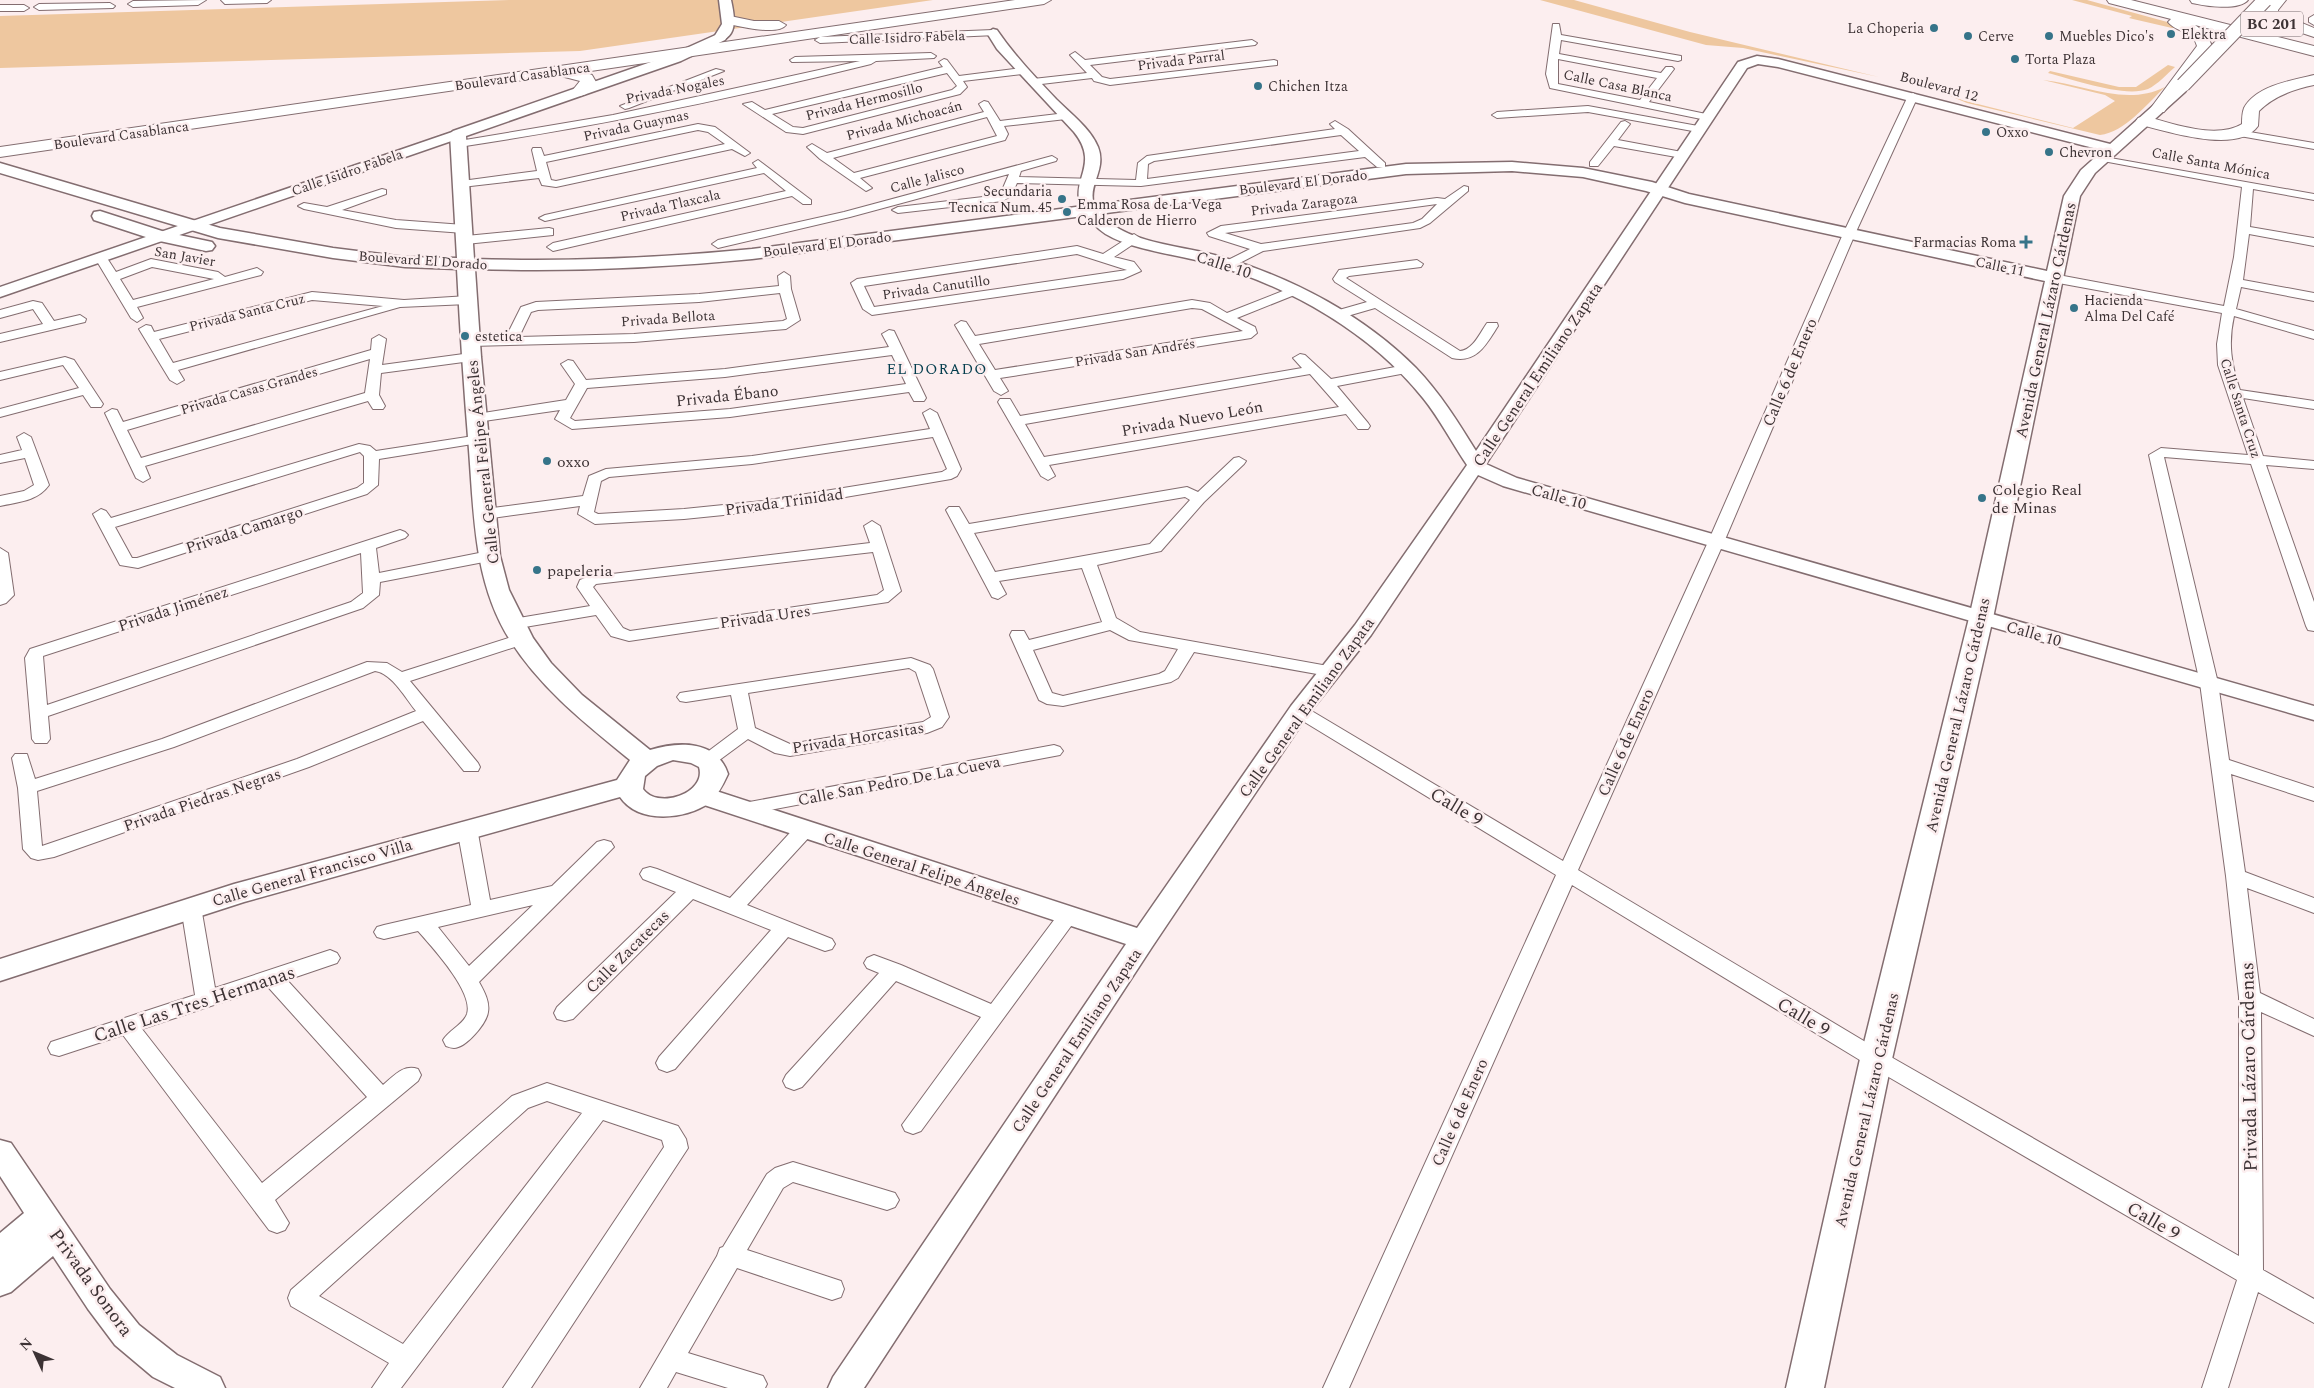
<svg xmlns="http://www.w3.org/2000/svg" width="2314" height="1388" font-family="Spectral,serif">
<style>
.green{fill:#eec79f}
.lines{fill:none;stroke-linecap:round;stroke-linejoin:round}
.minor-casing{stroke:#836d70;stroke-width:2}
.tertiary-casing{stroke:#836d70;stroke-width:3}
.secondary-casing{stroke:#836d70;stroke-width:3}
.primary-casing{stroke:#836d70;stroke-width:2}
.trunk-casing{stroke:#836d70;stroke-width:2}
.minor{fill:#fff;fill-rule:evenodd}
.tertiary{fill:#fff;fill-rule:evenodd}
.secondary{fill:#fff;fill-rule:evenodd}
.primary{fill:#fff;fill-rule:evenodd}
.trunk{fill:#fff;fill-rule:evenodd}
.secondary-bridge-casing{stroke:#836d70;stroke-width:16;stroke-linecap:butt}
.secondary-bridge{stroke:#fff;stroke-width:14}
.poi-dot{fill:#367489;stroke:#fceeef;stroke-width:2}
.labels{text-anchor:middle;stroke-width:5;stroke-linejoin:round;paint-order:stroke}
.far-poi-label{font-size:14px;fill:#3c3234;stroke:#fceeef;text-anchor:start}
.far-street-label{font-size:14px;fill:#3c3234;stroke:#fceeef}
.shield{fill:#fceeef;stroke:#766a6c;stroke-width:1}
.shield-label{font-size:15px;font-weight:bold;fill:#3c3234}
.far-neighbourhood-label{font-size:15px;letter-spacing:1px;fill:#053e4e;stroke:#fceeef}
.street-label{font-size:16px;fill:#3c3234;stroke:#fceeef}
.poi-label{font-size:16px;fill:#3c3234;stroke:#fceeef;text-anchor:start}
.near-street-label{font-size:19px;fill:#3c3234;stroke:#fceeef}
</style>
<rect width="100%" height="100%" fill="#fceeef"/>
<path class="green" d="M509 0H933L580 51 0 68V16Z
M1540 0H1574L1690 32 1879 77 1743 48 1706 45Z
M2072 0H2087L2171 23 2178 27 2172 28 2133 19 2129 18 2132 16Z
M2168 65 2175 67C2167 74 2157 85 2148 89 2124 98 2072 79 2048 73L2050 71 2119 87H2136Z
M2043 80C2084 84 2125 107 2165 87 2147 104 2125 132 2100 135L1967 103 1926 86 1927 83 1933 85 1932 86 1962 100 2073 128 2115 101 2105 95Z"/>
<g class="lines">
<g class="minor-casing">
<path id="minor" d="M206 0 198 5 133 7 128 4 133 1Z
M221 0H271L267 3 225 4Z
M110 3 115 6 113 8 39 10 34 7 39 4Z
M0 5H24L29 8 24 11H0Z
M2314 15V25L2309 22V18Z
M1553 24H1559L1561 35 1681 56V60L1678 61 1561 40 1559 54 1661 73 1666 67H1672L1674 69 1649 102 1706 114 1711 117 1706 120 1550 88 1546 74ZM1558 59 1657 78 1640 100 1558 84Z
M993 30 998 33 996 35 820 43 815 40 820 37Z
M1252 40 1257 43 1255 45 1090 65 1102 77 1110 79 1274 60 1277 61V65L1110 85 1094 81 1092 78 1033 85 1028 82 1033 79 1087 73 1070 55 1075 52 1085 60Z
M931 53 936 56 934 58 876 61 871 64C735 98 598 126 459 147L454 144 459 141 613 115 860 61 792 62 790 60 795 57Z
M944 59 947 60 959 76 1022 68 1027 71 1022 74 963 81 967 87 960 94 803 134 786 132 743 104 752 102 765 110 943 67 939 62ZM947 73 957 86 952 90 803 128 793 127 772 114Z
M716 69 724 71 629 108 625 109 620 106Z
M1913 93 1918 96 1855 234 1724 542 1578 870 1884 1053 2239 1256V997L2226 876 2200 683 2149 455 2161 448 2248 455 2218 365 2217 344 2222 313 2053 282 2047 278 2053 274 2224 306 2234 257 2242 187 2103 161 2098 158 2099 156 2314 194V200L2253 189 2250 227 2314 238V246L2249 234 2243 280 2314 293V301L2241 287 2236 309 2314 331V339L2234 316C2228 343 2231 364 2240 390L2314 401V409L2243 398 2263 456 2314 461V469L2266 465 2314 602V631L2308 630 2306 626 2251 464 2164 457 2218 683 2229 760 2314 788V801L2231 774 2245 872 2314 898V913L2247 888 2260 993 2314 1019V1036L2261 1012 2263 1270 2314 1299V1323L2258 1292 2228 1388H2202L2237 1280 1868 1065 1572 885 1349 1388H1323L1556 875 1293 715 1290 711 1293 707H1305L1563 861 1708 542 1843 234 1908 96Z
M984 101 988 102 1000 121 1066 113 1071 116 1066 119 1004 126 1008 134 1005 140 860 178 872 188 866 191 820 159 807 147 812 144 827 153 984 112 979 104ZM987 117 997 136 854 173 833 158Z
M1588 106 1698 126 1703 129 1698 132 1588 112 1497 118 1492 115 1497 112Z
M1335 121 1348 129 1385 163V167H1377L1365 157 1141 186 1017 183 1011 196 1003 201 898 213 892 210 898 207 1000 195 1009 174 850 217 718 248 712 244 718 240 844 212 1052 156 1057 159 1056 161 1021 171 1019 177 1136 180 1138 163 1147 156 1335 129 1330 124ZM1341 135 1359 151 1147 179 1148 164 1154 161Z
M1625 121 1630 124 1618 140 1682 152 1687 155 1682 158 1614 146 1598 166H1590V162L1621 122Z
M698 124 715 127 750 153 745 156 732 149 556 187 542 185 539 178 462 187 456 184 462 181 537 171 532 150 533 148H541L544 156ZM698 130 708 132 725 144 556 181 551 180 546 162Z
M2238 130 2314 143V149L2234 135 2233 133Z
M758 160 811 200V204H803L792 196 553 251 547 247 553 243 786 191 764 173 545 221 539 218 545 215 757 168 753 163Z
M1464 186 1468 187V191L1430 223 1420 228 1263 251 1230 268 1224 264 1226 261 1250 249 1209 236 1207 233 1221 226 1437 198 1445 199ZM1437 204 1422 219 1413 223 1261 244 1225 233Z
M382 189 386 190V194L342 210 396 220 464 225 470 229 464 233 396 228 304 209 298 206 304 203 327 207Z
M549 228 553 229V235L466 244 460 240 466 236Z
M1134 234 1140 238 1138 241 1114 257 1134 262 1141 271 1123 279 872 315 863 309 851 283 857 279 1077 246 1103 254ZM1077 254 1127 270 874 307 864 286Z
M101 254 105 255 116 272 151 259 218 272 225 277 257 268 263 272 261 275 137 307 143 318 137 322 131 318 95 258ZM152 267 214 279 133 300 120 279Z
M1417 260 1423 264 1421 267 1349 276 1346 278 1460 351C1473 350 1480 333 1487 323H1497L1498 326C1487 343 1477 364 1452 358L1375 308 1337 319 1331 315 1332 312 1367 302 1335 282 1333 279 1339 270Z
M784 272 790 276 791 289 800 320 786 329 634 342 471 346 464 342 471 338 506 337 521 307 536 302 699 294 779 286 778 276ZM780 293 787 319 783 321 634 334 519 337 531 312 538 310 699 302Z
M1293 287 1297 288 1299 291 1297 294 1237 318 1255 327 1257 333 1251 338 1000 378 1008 391 1001 395 994 391 955 325 961 321 966 322 975 336 1192 300 1210 303 1227 313ZM1192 308 1202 309 1243 331 995 370 979 344Z
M312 292 404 300 468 296 474 300 468 304 400 307 178 370 184 380 177 384 170 380 139 329 146 325 151 326 154 332ZM312 300 383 306 173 363 159 339Z
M33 301 42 303 54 321 80 315 86 319 85 322 0 342V334L43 324 33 309 0 318V310Z
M889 330 894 331 926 398 924 401H914L909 392 730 417 572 429 555 419 560 410 477 422 470 418 477 414 566 400 575 384 561 364 568 360 573 361 586 380 725 369 889 347 882 334ZM892 355 906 384 730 409 575 421 570 418 587 388 725 377Z
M379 335 386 339 382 365 471 353 478 357 471 361 381 373 379 395 385 406 383 409H373L368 401 145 466 150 478 143 482 136 478 105 413 112 409 117 410 123 422 371 350 372 339ZM370 359 365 393 141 458 127 430Z
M1300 354 1305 355 1331 379 1406 365 1413 369 1406 373 1337 386 1368 423 1370 426 1368 429H1358L1346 414 1049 465 1055 476 1048 480 1041 476 998 402 1000 399H1010L1020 416 1302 368 1293 358ZM1310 374 1339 407 1044 457 1025 424Z
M65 357 74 360 103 404 101 407H91L83 395 0 417V409L79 388 63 365 0 380V372Z
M930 409 937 413 961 469 957 476 951 479 763 511 684 519 595 524 578 514 580 506 485 519 477 514 485 509 583 496 589 476 606 469 752 456 930 429 923 413ZM933 437 947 469 942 472 763 501 684 509 598 514 594 512 601 481 609 477 752 464Z
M24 433 31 437 49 485C38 501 18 502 0 506V496L24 491 34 485 25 458 0 463V455L22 450 17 437Z
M480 435 487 439 485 442 379 459 378 485 367 494 138 568 120 565 93 514 101 509 106 511 111 518 359 444 370 446 376 451ZM360 452 364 456V483L357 488 137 558H132L115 527Z
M1239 457 1246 461 1244 464 1204 502 1161 551 1097 565 1116 618 1140 632 1328 666 1334 667 1337 671 1334 675 1328 676 1194 652 1178 678 1171 682 1063 706 1047 704 1039 700 1010 635 1012 631H1024L1029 640 1102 622 1082 568 999 581 1006 594 998 599 992 597 946 510 949 507H959L969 524 1187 487 1198 492 1234 458ZM1185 497 1190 500 1150 544 995 572 974 533ZM1110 630 1129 640 1178 649 1165 671 1159 674 1063 696 1052 693 1033 650Z
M872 521 880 526 901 591 888 602 629 641 611 636 596 615 513 629 507 628 505 624 507 620 513 619 590 606 577 587 580 580 587 577 870 543 864 526ZM873 552 884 590 877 595 630 631 623 628 593 587 596 584Z
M400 530 405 532 408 535 405 538 376 548 379 573 489 551 497 556 489 561 380 582 379 595 363 608 48 716 50 739 47 743H35L32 739 25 658 30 649ZM361 553 363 593 351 602 47 705 43 656Z
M0 548 8 553 14 595 6 603 0 605Z
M521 634 527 635 529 639 527 643 410 681 478 763 480 767 478 771H464L423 721 309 767 54 857 38 860 31 858 23 849 18 788 12 758 15 754H27L35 779 162 739 367 662 387 663 402 672ZM375 671C392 673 406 699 416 711L297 759 42 846 37 791 174 747Z
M911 658 930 665 933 669 949 717 942 727 927 733 790 756 775 753 748 739 714 764H702L699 760 702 756 738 729 731 695 686 702 680 701 677 697 680 693 686 692ZM909 668 916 672 931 717 923 722 790 744 755 728 748 693Z
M1054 745 1060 747 1063 751 1060 755 744 815 737 813 735 809 737 805 744 803Z
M467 822 474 823 477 828 490 900 552 886 597 842 604 840 611 842 614 847 479 982C484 991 490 1002 488 1012 487 1023 466 1048 454 1048 451 1048 449 1047 446 1046L443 1040C449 1030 463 1025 467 1014 474 992 432 947 418 931L384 939 377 937 374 932 377 927 384 925 471 905 457 828 460 823ZM533 905 469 966 438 927Z
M805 823 812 824 815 829 812 834 747 905 832 939 835 944 832 949 825 951 788 937 675 1069 667 1072 659 1069 656 1063 659 1057 771 930 693 899 573 1019 565 1021 557 1019 554 1013 557 1007 676 892 643 879 640 874 643 869 650 867 657 869 730 898 798 824Z
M191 900 198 902 201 907 215 988 330 950 337 953 340 958 337 963 287 980 383 1085C394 1076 403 1064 418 1069L421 1075 418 1081 275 1200 289 1223 285 1230 277 1233 269 1230 123 1035 59 1056 51 1054 48 1048 51 1042 195 995 181 907 184 902ZM268 987 367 1097 262 1183 142 1029Z
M1067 910 1074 912 1077 917 1074 922 921 1131 913 1134 905 1131 902 1125 981 1017 896 981 802 1087 794 1090 786 1087 783 1081 786 1075 879 973 867 968 864 963 867 958 874 955 901 965 991 1004 1060 912Z
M547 1083 678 1126 686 1139 688 1148 531 1388H503L664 1147 662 1140 603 1120 401 1388H372L389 1363 291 1306 288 1298 291 1290 512 1096ZM547 1101 582 1113 403 1344 319 1296 528 1108Z
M793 1162 895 1193 899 1200 895 1207 887 1210 793 1182 783 1188 747 1250 841 1281 844 1289 841 1297 832 1300 737 1268 688 1353 763 1376 767 1384 765 1388H728L676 1372 667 1388H640L717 1256 720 1248 723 1247 767 1174 775 1168Z"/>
</g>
<g class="tertiary-casing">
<path id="tertiary" d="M719 0H731C734 14 739 36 720 41L714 37 722 24Z
M993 29 997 30C1014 55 1035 77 1056 99 1071 114 1090 128 1098 147 1110 178 1070 195 1113 225 1141 245 1191 247 1225 258 1295 279 1364 316 1416 368 1440 393 1458 422 1476 451L1738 62 1757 56 1778 59 2118 146 2120 149 2113 153 1778 67 1758 64 1747 68 1486 464 1517 478 2314 706V720L1503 486 1478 475 1371 635 1307 716 1152 947 864 1388H828L833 1377 1126 944 692 801 689 795 692 789 701 787 710 789 1137 928 1291 706 1355 625 1467 465C1452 443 1440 419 1423 398 1371 333 1291 287 1211 264 1182 255 1121 249 1099 229 1051 186 1107 173 1074 132L997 49 987 33Z
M458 130 465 134 463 137 0 297V287Z
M0 1140 11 1143 110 1289 139 1325 177 1355 220 1377 225 1388H175L153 1377 115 1345 88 1309 53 1256 11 1292 0 1296V1233L24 1213 0 1176Z"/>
</g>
<g class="secondary-casing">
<path id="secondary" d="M720 33 727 37 725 40 681 61 466 136 474 259C567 262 659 258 752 249L1406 164 1512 162 1583 168 1652 182 1689 194 2047 271 2064 196 2081 170 2175 86H2185L2187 89 2185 92 2095 173 2080 196 1993 618 1892 1059 1824 1388H1786L1860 1059 1969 618 2045 281 1685 203 1646 191 1583 177 1512 171 1406 174 752 259C660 268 568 272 475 269L481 357 500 556 509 590 533 638 551 663 582 695 650 750C679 741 717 740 728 774 723 785 718 795 709 803 685 820 638 824 620 797L244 902 0 981V959L234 884 617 780 630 760C586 724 541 689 510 640 474 583 474 516 469 450 464 390 460 329 457 269L405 267 333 258 218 238 0 173V163L220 228 333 248 405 257 457 258 450 134 453 131 671 55ZM673 760 691 763 699 767C707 793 658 810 643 789L645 776 657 766Z
M100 211 165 232 212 242 215 246 212 250 206 251 155 240 94 220 92 216 94 212Z"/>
</g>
<g class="primary-casing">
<path id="primary" d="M1015 0H1051L1044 4 584 72 592 75 596 82 586 94 580 96 572 91 580 81 557 75 0 157V147Z
M730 16 754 21H779L786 25C778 36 737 26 725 23L723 20 725 17Z"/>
</g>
<g class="trunk-casing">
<path id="trunk" d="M2107 0H2131L2314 46V56L2195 25 2206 33 2212 46 2164 112H2152L2150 109 2197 46C2193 30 2177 33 2168 22L2171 19 2109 3Z
M2190 0H2248C2239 11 2205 6 2192 3Z
M2271 0H2286L2278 10V13L2314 28V37L2278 25 2266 18 2264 9Z
M2314 75V85C2294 89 2274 96 2259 111L2258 126C2238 155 2166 131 2138 124L2136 121 2138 118 2144 116C2172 123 2215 140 2242 124 2242 119 2242 113 2244 108 2256 86 2292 80 2314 75Z"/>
</g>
<use href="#minor" class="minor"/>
<use href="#tertiary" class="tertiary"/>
<use href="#secondary" class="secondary"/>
<use href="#primary" class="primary"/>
<use href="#trunk" class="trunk"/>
<g class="secondary-bridge-casing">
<path id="secondary-bridge" d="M2183 85 2265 0"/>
</g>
<use href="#secondary-bridge" class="secondary-bridge"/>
</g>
<g class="poi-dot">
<circle cx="1934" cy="28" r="5"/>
<circle cx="2171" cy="34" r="5"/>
<circle cx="1968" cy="36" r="5"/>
<circle cx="2049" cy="36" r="5"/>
<circle cx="2015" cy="59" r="5"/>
<circle cx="1258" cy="86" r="5"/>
<circle cx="1986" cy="132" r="5"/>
<circle cx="2049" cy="152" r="5"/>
<circle cx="1062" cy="199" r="5"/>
<circle cx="1067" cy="212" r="5"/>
<path d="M2023.5 234.5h5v5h5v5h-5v5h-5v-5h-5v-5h5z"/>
<circle cx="2074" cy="308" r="5"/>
<circle cx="465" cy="336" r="5"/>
<circle cx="547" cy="461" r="5"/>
<circle cx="1982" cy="498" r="5"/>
<circle cx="537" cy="570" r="5"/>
</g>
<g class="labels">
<g class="far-poi-label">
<text x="1924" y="33" text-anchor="end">La Choperia</text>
<text x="2181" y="39">Elektra</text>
<text x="1978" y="41">Cerve</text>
<text x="2059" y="41">Muebles Dico's</text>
<text x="2025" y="64">Torta Plaza</text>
<text x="1268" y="91">Chichen Itza</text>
<text x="1996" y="137">Oxxo</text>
<text x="2059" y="157">Chevron</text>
<text x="1052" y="196" text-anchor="end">Secundaria<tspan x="1052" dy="16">Tecnica Num. 45</tspan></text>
<text x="1077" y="209">Emma Rosa de La Vega<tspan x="1077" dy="16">Calderon de Hierro</tspan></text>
<text x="2016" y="247" text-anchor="end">Farmacias Roma</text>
<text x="2084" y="305">Hacienda<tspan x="2084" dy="16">Alma Del Café</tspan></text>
<text x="475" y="341">estetica</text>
</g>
<g class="far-street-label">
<text transform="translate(907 37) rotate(-2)" y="5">Calle Isidro Fabela</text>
<text transform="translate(1181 60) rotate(-7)" y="5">Privada Parral</text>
<text transform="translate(522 76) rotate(-8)" y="5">Boulevard Casablanca</text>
<text transform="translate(1618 85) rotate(12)" y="5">Calle Casa Blanca</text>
<text transform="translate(1939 86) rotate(15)" y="5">Boulevard 12</text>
<text transform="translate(675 89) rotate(-11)" y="5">Privada Nogales</text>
<text transform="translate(864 101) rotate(-14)" y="5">Privada Hermosillo</text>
<text transform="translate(904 120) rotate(-15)" y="5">Privada Michoacán</text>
<text transform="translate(636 125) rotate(-12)" y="5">Privada Guaymas</text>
<text transform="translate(121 135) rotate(-8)" y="5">Boulevard Casablanca</text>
<text transform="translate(2211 163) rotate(11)" y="5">Calle Santa Mónica</text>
<text transform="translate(347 172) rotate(-19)" y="5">Calle Isidro Fabela</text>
<text transform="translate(927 178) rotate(-15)" y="5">Calle Jalisco</text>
<text transform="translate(1303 182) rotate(-7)" y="5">Boulevard El Dorado</text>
<text transform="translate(1304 204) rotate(-7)" y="5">Privada Zaragoza</text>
<text transform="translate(670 205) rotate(-13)" y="5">Privada Tlaxcala</text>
<text transform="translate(827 244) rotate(-7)" y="5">Boulevard El Dorado</text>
<text transform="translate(185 256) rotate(10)" y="5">San Javier</text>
<text transform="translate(423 260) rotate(4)" y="5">Boulevard El Dorado</text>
<text transform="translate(2000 266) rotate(12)" y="5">Calle 11</text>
<text transform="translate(936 287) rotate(-8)" y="5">Privada Canutillo</text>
<text transform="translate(247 312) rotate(-14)" y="5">Privada Santa Cruz</text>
<text transform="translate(668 318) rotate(-4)" y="5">Privada Bellota</text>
<text transform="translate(1135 352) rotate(-9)" y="5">Privada San Andrés</text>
<text transform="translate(249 390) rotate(-16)" y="5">Privada Casas Grandes</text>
<text transform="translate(2241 408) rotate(72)" y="5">Calle Santa Cruz</text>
</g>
<rect class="shield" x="2241" y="11.5" width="62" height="25" rx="4"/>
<g class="shield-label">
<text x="2272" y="29">BC 201</text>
</g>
<g class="far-neighbourhood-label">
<text x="937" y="374">EL DORADO</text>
</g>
<g class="street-label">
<text transform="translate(1224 264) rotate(18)" y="6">Calle 10</text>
<text transform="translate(2045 320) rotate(-78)" y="6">Avenida General Lázaro Cárdenas</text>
<text transform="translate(1789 372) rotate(-67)" y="6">Calle 6 de Enero</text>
<text transform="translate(1537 374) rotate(-56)" y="6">Calle General Emiliano Zapata</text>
<text transform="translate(727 395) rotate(-6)" y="6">Privada Ébano</text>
<text transform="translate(1192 418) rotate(-10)" y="6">Privada Nuevo León</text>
<text transform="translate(482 462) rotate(-96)" y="6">Calle General Felipe Ángeles</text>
<text transform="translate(1559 496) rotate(16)" y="6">Calle 10</text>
<text transform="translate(784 501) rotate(-8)" y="6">Privada Trinidad</text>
<text transform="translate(244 529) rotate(-18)" y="6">Privada Camargo</text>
<text transform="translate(173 608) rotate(-18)" y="6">Privada Jiménez</text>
<text transform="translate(765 616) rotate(-8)" y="6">Privada Ures</text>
<text transform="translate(2034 633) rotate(16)" y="6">Calle 10</text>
<text transform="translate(1306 707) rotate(-54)" y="6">Calle General Emiliano Zapata</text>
<text transform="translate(1957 715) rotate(-77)" y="6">Avenida General Lázaro Cárdenas</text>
<text transform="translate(858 737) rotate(-9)" y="6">Privada Horcasitas</text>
<text transform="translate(1625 742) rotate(-66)" y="6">Calle 6 de Enero</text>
<text transform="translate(899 780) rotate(-11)" y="6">Calle San Pedro De La Cueva</text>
<text transform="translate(202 799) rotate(-19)" y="6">Privada Piedras Negras</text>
<text transform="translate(922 868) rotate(18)" y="6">Calle General Felipe Ángeles</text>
<text transform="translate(312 872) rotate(-16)" y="6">Calle General Francisco Villa</text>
<text transform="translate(627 951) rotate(-45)" y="6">Calle Zacatecas</text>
<text transform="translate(1076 1040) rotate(-56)" y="6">Calle General Emiliano Zapata</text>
<text transform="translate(1866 1110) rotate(-77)" y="6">Avenida General Lázaro Cárdenas</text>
<text transform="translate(1459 1112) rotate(-66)" y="6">Calle 6 de Enero</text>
</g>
<g class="poi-label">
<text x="557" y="467">oxxo</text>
<text x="1992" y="495">Colegio Real<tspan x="1992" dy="18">de Minas</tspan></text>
<text x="547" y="576">papeleria</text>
</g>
<g class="near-street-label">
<text transform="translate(1457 806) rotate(31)" y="7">Calle 9</text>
<text transform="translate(194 1003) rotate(-18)" y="7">Calle Las Tres Hermanas</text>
<text transform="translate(1804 1016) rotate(31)" y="7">Calle 9</text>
<text transform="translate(2248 1067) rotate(-91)" y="7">Privada Lázaro Cárdenas</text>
<text transform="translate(2154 1220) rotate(30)" y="7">Calle 9</text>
<text transform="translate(92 1282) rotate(54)" y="7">Privada Sonora</text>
</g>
</g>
<g transform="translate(35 1353) rotate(314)" stroke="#fceeef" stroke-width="4" paint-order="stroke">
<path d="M0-4L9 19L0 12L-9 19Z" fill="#3c3234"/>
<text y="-8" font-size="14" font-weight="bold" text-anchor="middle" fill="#3c3234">N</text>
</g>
</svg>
